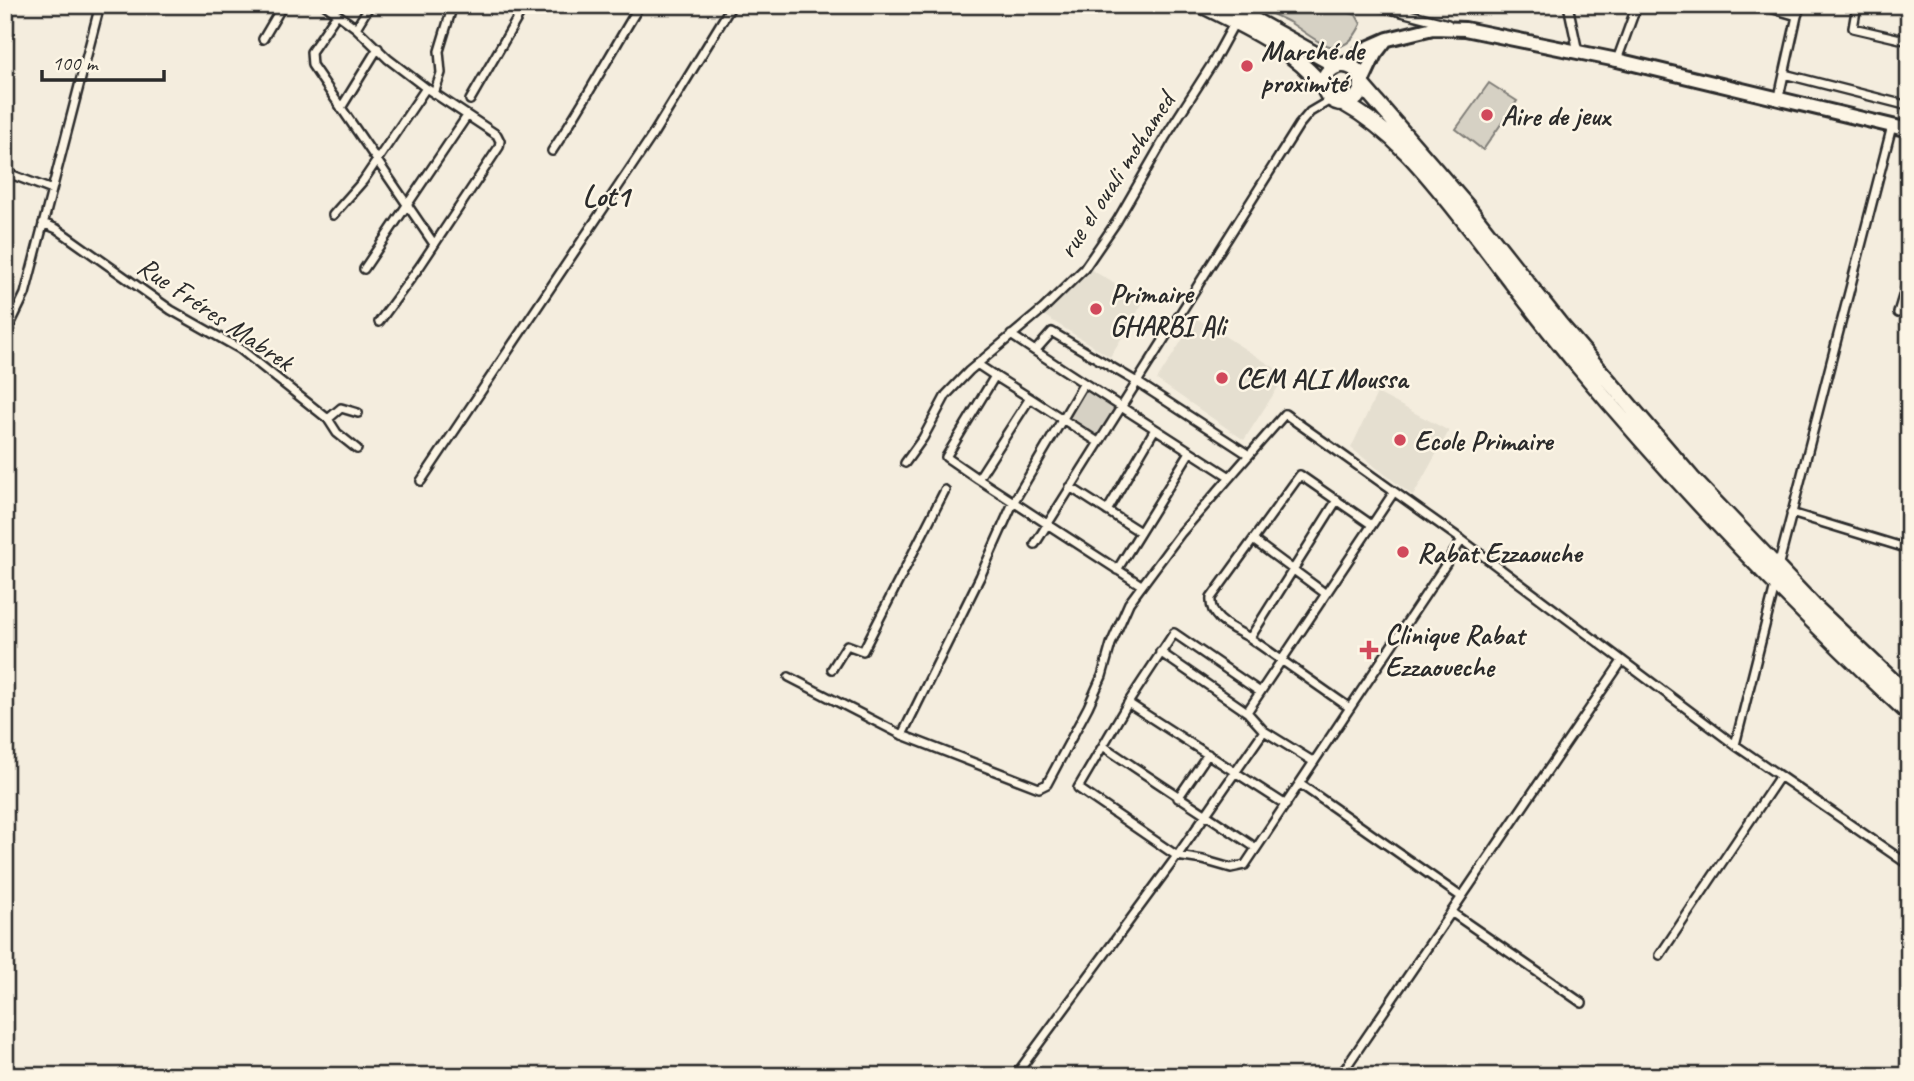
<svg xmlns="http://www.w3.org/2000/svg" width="1914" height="1081" font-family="Caveat,sans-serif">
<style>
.built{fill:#e5dfd0}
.green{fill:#d6d1c4;stroke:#807e78;stroke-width:2}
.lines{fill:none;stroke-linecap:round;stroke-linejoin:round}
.street-casing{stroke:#2b2b2b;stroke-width:12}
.primary-casing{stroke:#2b2b2b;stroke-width:18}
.highway-casing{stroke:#2b2b2b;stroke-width:19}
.street{stroke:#fcf5e5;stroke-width:7}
.primary{stroke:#fcf5e5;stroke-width:12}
.highway{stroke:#fcf5e5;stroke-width:14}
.poi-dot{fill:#d1495b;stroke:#fcf5e5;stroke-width:2.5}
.labels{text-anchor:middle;stroke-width:5;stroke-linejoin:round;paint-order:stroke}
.poi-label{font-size:28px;font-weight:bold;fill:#2b2b2b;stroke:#fcf5e5;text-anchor:start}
.street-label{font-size:28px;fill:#2b2b2b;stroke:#fcf5e5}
.neighbourhood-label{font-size:30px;font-weight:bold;fill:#2b2b2b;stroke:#fcf5e5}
</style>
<rect width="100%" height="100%" fill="#f4edde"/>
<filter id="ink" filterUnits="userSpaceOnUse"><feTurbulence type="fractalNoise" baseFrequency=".0143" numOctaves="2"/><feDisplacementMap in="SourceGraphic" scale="14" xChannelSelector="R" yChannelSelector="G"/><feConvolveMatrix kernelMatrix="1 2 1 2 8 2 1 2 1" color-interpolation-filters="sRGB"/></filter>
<g filter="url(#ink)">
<path class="built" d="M1090 269 1144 301 1110 357 1045 316Z
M1196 318 1286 375 1244 440 1157 380Z
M1377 393 1449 431 1413 496 1351 448Z"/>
<path class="green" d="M1253 5H1325L1356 15 1361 24C1341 68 1314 37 1289 22 1277 16 1265 11 1253 5Z
M1489 83 1517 101 1483 150 1456 129Z
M1084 387 1117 408 1097 439 1067 419Z"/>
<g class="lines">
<g class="street-casing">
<path id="street" d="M325 5 356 28 388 59 426 88 497 135 500 141 499 147 420 266 379 322
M1374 5 1448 24
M1568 5 1578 52
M1760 5 1797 16 1779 97
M1857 5 1853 28 1909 41
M337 14 311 52 312 65 434 244
M1797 16 1801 5
M356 28 370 5
M263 39 283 5
M1617 60 1637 5
M1784 74 1909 106
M434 94 441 73 439 51 453 5
M470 100 525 5
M341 108 378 48
M552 151C584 104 610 54 640 5
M5 172 52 190
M333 215 363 181 426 88
M43 223 57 229 171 310 240 349 328 419 337 433 357 449
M364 269 467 116
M1898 313 1909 276
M5 335 25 294 100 5
M1011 335 1035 351
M977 364 995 376
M1084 383 1035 351 1052 332 1137 382 1249 455
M328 419 341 408 358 413
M1098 442 1030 398 978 479 1141 585
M905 463 923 438 946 395 969 371 1043 309 1084 269 1117 221 1166 136 1212 64 1235 22
M978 479 946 457 995 376 1030 398
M421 481 652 136 732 5
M1070 487 1140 532
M1337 500 1250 638 1350 708
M1107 511 1155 429
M1791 513 1909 549
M1253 540 1326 594
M1035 544 1299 125 1310 112 1332 99
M1778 567 1892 126
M1117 570 1190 452
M1250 638C1233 628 1209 620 1211 598L1300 475 1372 525
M1160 652 1247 712 1264 731 1314 762
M832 669 847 645 863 651 945 490
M789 677 902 735 1039 788 1047 784 1088 707 1102 676 1111 644 1129 603 1181 533 1285 414 1462 540 1735 745 1909 865
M1260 692 1174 633 1128 703 1078 788 1177 856 1203 860 1231 868 1245 865 1462 540
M1128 703 1286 805
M1247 712 1394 492
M902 735 980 577 1013 503 1084 383 1230 477
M1735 745 1775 586
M1103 746C1154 781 1206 814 1256 848
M1300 784 1460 896
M1178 798 1208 754
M1451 912 1582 1003
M1660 955 1780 776
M1015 1076 1177 856 1264 731
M1340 1076 1622 661"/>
</g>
<g class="primary-casing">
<path id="primary" d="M1344 65 1363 50 1388 39 1433 28 1465 29 1617 60 1909 130
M1362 82 1375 54 1385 41"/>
</g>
<g class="highway-casing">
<path id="highway" d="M1201 5C1246 27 1294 49 1325 89
M1227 5 1328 61 1339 65
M1324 84a19 19 0 1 1 38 0a19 19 0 1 1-38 0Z
M1362 85 1466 205 1560 324 1692 478 1815 607 1909 696
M1343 103C1398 133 1434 183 1473 232 1507 276 1541 322 1577 365 1680 489 1791 604 1909 714"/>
</g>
<use href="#street" class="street"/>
<use href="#primary" class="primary"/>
<use href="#highway" class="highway"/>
</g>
</g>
<g class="poi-dot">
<circle cx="1247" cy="66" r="7"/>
<circle cx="1487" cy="115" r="7"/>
<circle cx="1096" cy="309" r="7"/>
<circle cx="1222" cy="378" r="7"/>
<circle cx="1400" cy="440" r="7"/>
<circle cx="1403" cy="552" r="7"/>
<path d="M1365.5 639.5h7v7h7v7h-7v7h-7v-7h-7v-7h7z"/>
</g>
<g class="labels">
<g class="poi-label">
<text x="1261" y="60">Marché de<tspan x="1261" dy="32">proximité</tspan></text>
<text x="1501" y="125">Aire de jeux</text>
<text x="1110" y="303">Primaire<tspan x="1110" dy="32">GHARBI Ali</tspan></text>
<text x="1236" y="388">CEM ALI Moussa</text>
<text x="1414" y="450">Ecole Primaire</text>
<text x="1417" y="562">Rabat Ezzaouche</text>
<text x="1385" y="644">Clinique Rabat<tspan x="1385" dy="32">Ezzaoueche</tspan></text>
</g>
<g class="street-label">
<text transform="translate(1115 175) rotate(-57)" y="10">rue el ouali mohamed</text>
<text transform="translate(216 313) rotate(34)" y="10">Rue Fréres Mabrek</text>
</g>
<g class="neighbourhood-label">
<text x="606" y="206">Lot1</text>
</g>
</g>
<rect width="1914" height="1081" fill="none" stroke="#fcf5e5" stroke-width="28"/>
<rect x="14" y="14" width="1886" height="1053" fill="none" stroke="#2b2b2b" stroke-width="2.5" filter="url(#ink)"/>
<path d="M42 70v10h122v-10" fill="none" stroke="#2b2b2b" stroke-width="3.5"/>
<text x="52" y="70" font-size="21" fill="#2b2b2b" stroke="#fcf5e5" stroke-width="5" paint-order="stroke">100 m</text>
</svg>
